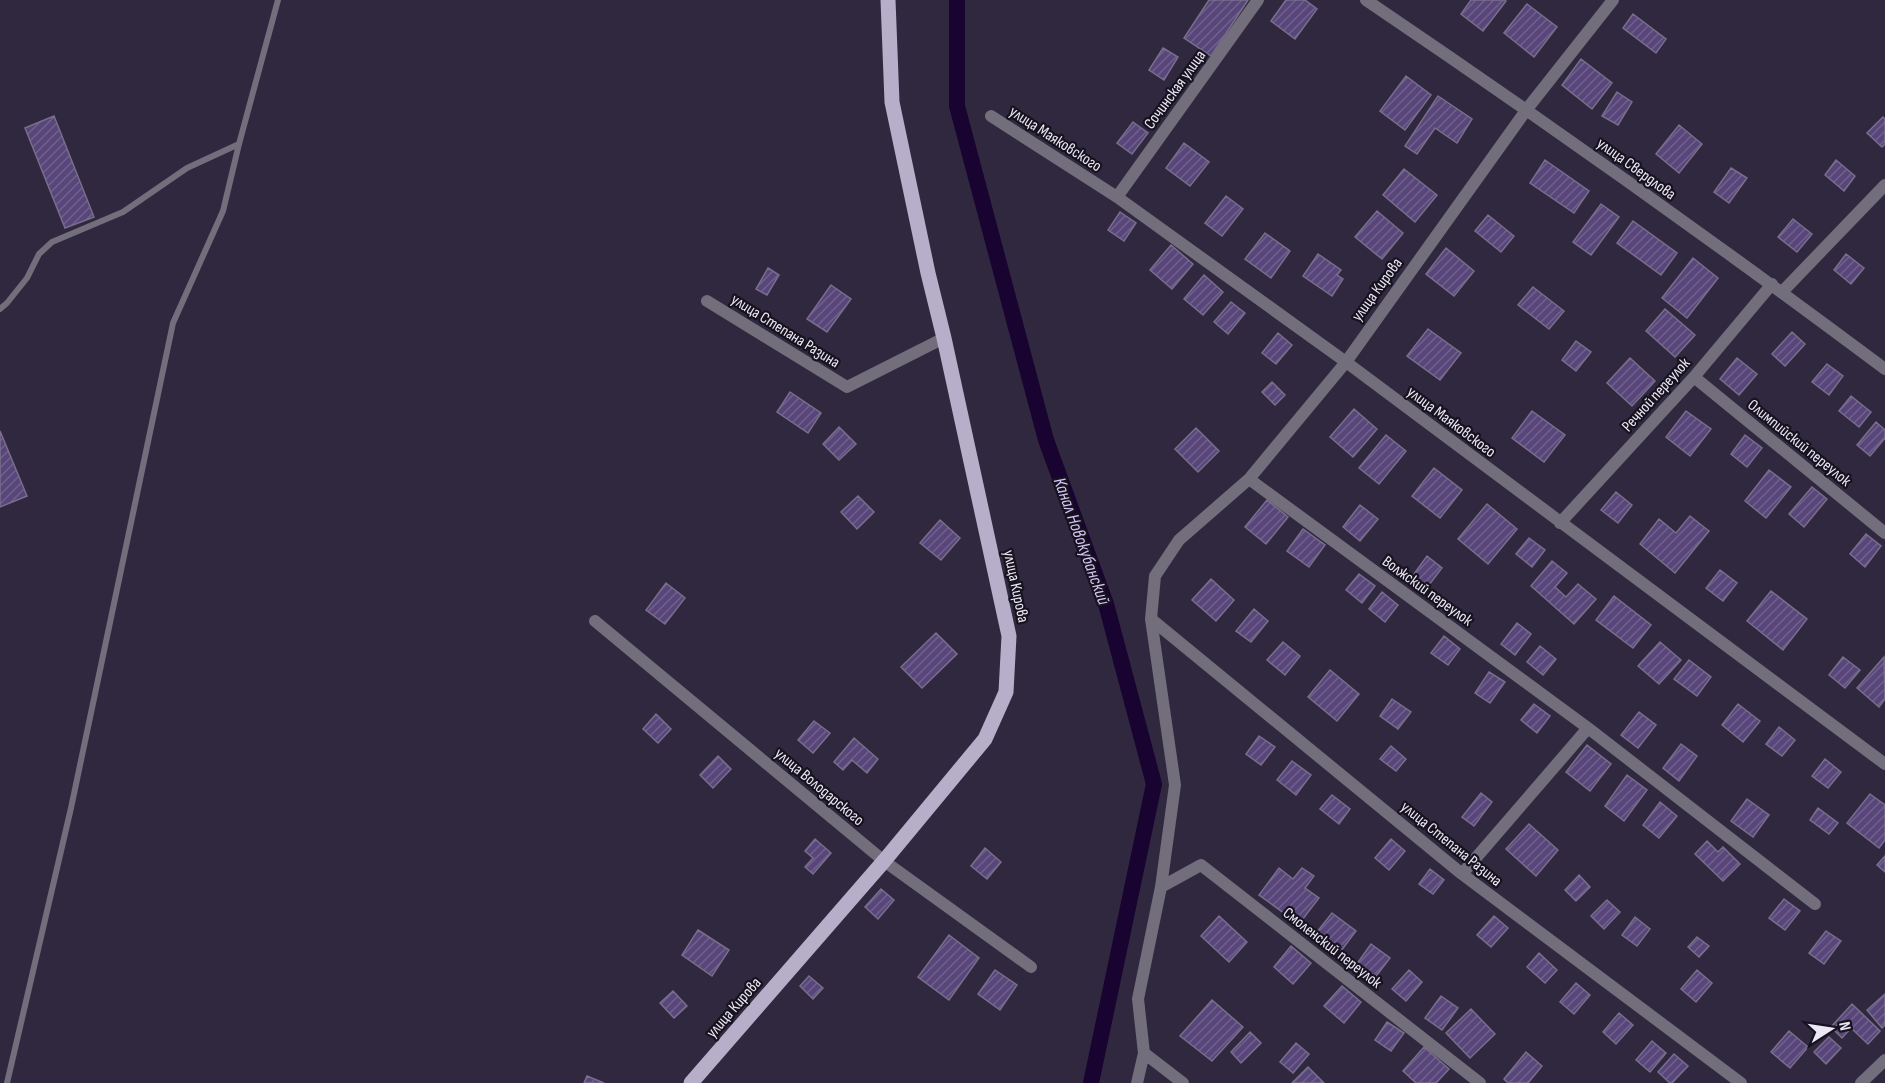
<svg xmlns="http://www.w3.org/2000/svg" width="1885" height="1083" font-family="'Sofia Sans Condensed',sans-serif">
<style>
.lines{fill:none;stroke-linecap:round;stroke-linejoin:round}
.canal{stroke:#190431;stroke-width:16}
.building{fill:url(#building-hatch);stroke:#786f8b;stroke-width:1.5}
.lane{stroke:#726e7b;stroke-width:6}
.street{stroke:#726e7b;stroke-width:12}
.primary{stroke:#b7afc9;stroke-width:15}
.labels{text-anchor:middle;stroke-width:4.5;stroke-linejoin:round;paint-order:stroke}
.street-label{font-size:16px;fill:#ede8f8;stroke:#17131e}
.water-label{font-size:18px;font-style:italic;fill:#d5c5f6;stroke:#17131e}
</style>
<defs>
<pattern id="building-hatch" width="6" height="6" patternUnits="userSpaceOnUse" patternTransform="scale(1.5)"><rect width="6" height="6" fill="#584579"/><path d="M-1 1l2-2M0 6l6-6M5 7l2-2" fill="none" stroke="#70608d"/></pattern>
</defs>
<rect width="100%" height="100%" fill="#30283f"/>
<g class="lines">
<path class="canal" d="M957 0V106L1046 440 1106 604 1154 784 1091 1083"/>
</g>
<path class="building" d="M1209 0H1248L1211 56 1184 38Z
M1286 0H1305L1317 9 1295 39 1271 21Z
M1471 0H1505L1506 1 1483 31 1461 14Z
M1527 4 1557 27 1534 57 1504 33Z
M1633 14 1666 39 1656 53 1623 28Z
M1163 48 1178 57 1164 80 1149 70Z
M1581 59 1612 83 1592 109 1562 85Z
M1406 76 1431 95 1405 130 1380 111Z
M1617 92 1632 102 1618 125 1602 116Z
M1438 96 1472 119 1457 143 1435 128 1417 154 1405 146Z
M54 116 94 217 65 228 25 128Z
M1883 117 1885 119V144L1882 147 1867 133Z
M1133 122 1148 133 1132 154 1117 143Z
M1679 125 1702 144 1679 173 1656 154Z
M1184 143 1209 162 1190 186 1166 168Z
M1545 160 1589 191 1574 213 1530 183Z
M1836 160 1855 176 1844 191 1825 175Z
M1731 168 1747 178 1729 203 1714 192Z
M1404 169 1437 195 1415 222 1383 195Z
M1226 196 1243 209 1222 236 1205 223Z
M1601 204 1619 217 1591 255 1573 242Z
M1377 211 1403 233 1382 259 1355 237Z
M1120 212 1136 223 1124 241 1108 230Z
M1488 215 1514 236 1501 252 1475 231Z
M1793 219 1812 234 1797 252 1778 237Z
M1633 221 1677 253 1661 275 1617 243Z
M1265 233 1290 251 1271 278 1245 259Z
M1171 245 1193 264 1172 289 1150 270Z
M1446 248 1474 271 1454 296 1426 274Z
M1318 254 1341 270 1337 275 1343 279 1332 296 1303 276Z
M1846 254 1864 268 1851 284 1834 270Z
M1693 258 1718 278 1687 318 1662 298Z
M768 268 779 275 767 295 756 289Z
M1204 275 1223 292 1203 315 1184 299Z
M831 285 851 299 827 332 807 319Z
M1533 287 1564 311 1549 329 1518 305Z
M1231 302 1245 313 1228 334 1214 322Z
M1665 309 1695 335 1675 357 1646 331Z
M1428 329 1461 353 1440 380 1407 356Z
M1792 332 1805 344 1785 366 1772 354Z
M1278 333 1292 345 1276 364 1262 353Z
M1576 341 1591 352 1576 371 1562 360Z
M1630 358 1655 381 1632 406 1607 383Z
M1737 358 1757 374 1739 395 1720 379Z
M1827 364 1843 376 1829 395 1812 382Z
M1272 382 1285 395 1275 405 1262 392Z
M790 392 821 413 808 433 777 412Z
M1851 396 1871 412 1859 427 1839 411Z
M1354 409 1377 429 1353 457 1330 437Z
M1532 411 1565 435 1544 462 1512 438Z
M1686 411 1711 429 1690 456 1666 437Z
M1876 422 1885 430V438L1870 456 1857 445Z
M839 427 856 444 839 460 823 444Z
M1196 428 1219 451 1198 472 1175 449Z
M0 431 27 496 0 507Z
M1386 435 1406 451 1379 484 1359 468Z
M1745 435 1762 448 1747 467 1731 454Z
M1434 468 1462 490 1440 518 1412 496Z
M1769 470 1791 487 1766 518 1745 501Z
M1812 487 1827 499 1804 527 1789 514Z
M1616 492 1632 505 1618 523 1601 510Z
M858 496 874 512 857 529 841 512Z
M1267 500 1288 517 1266 544 1245 527Z
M1487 504 1517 529 1488 564 1458 539Z
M1360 505 1378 519 1360 541 1343 527Z
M1690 516 1709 531 1675 573 1640 544 1659 519 1676 533Z
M940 520 960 538 941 560 920 543Z
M1303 529 1325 545 1309 567 1287 551Z
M1866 534 1881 546 1865 567 1850 554Z
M1529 538 1545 550 1532 567 1516 554Z
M1427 556 1442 568 1426 589 1411 578Z
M1552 561 1567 573 1555 587 1566 597 1578 584 1596 599 1574 624 1531 586Z
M1720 570 1737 583 1723 601 1706 588Z
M1359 574 1375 586 1362 603 1346 590Z
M1211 579 1234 600 1216 621 1192 600Z
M666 583 685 598 665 624 646 610Z
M1771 591 1807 619 1783 650 1747 621Z
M1382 592 1398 605 1385 622 1369 609Z
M1614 596 1651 625 1633 648 1596 620Z
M1254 609 1268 621 1251 642 1236 631Z
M1517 623 1531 634 1515 655 1501 644Z
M936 633 957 654 922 688 901 667Z
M1444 636 1460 649 1448 665 1431 653Z
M1283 642 1300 656 1285 675 1267 660Z
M1660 642 1681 660 1659 684 1638 666Z
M1540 646 1556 659 1543 675 1527 662Z
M1843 657 1860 670 1845 688 1829 675Z
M1884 657 1885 699 1879 707 1857 688Z
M1689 660 1711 677 1697 696 1674 679Z
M1330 670 1359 694 1337 721 1308 697Z
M1489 672 1505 682 1490 703 1475 693Z
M1392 699 1411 712 1398 729 1380 716Z
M1534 704 1550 716 1537 733 1521 720Z
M1738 704 1760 721 1743 742 1722 725Z
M1639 712 1656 725 1638 748 1621 735Z
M656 714 671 729 658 743 643 729Z
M814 721 830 733 813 753 798 740Z
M1779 727 1795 740 1782 756 1766 744Z
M1259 736 1275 747 1261 765 1246 754Z
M854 738 878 759 867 773 852 760 843 770 834 762Z
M1681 744 1697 756 1679 781 1663 768Z
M1587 745 1611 764 1590 791 1566 772Z
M1391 746 1406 759 1396 771 1380 759Z
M718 756 731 769 713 788 700 775Z
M1825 759 1841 772 1828 788 1812 776Z
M1292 761 1311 775 1296 795 1277 780Z
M1627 775 1647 790 1624 821 1605 806Z
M1481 793 1492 802 1474 826 1462 817Z
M1870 794 1885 805V840L1879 848 1847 823Z
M1332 795 1350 809 1339 824 1320 809Z
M1747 799 1769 815 1753 837 1731 821Z
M1660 802 1677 816 1659 838 1643 825Z
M1818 808 1838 823 1829 834 1810 820Z
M1529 824 1558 850 1536 876 1506 849Z
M815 839 831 853 813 874 805 867 813 858 805 851Z
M1391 839 1405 851 1389 870 1375 858Z
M1707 841 1718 852 1723 847 1740 864 1723 881 1695 854Z
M985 848 1001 862 987 879 971 866Z
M1885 856V872L1877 865Z
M1279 868 1293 879 1302 868 1314 876 1305 888 1319 898 1299 924 1259 895Z
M1430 869 1444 880 1433 894 1419 884Z
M1579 875 1590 887 1576 901 1565 890Z
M881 889 894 900 878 919 865 907Z
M1784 899 1800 911 1785 930 1769 918Z
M1607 900 1620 912 1604 929 1591 916Z
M1332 913 1356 931 1341 951 1316 933Z
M1219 916 1247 942 1229 962 1201 936Z
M1494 916 1508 928 1491 947 1477 935Z
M1635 917 1650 929 1637 946 1622 935Z
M698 930 729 950 712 976 682 955Z
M1826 931 1841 941 1824 964 1809 953Z
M949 935 979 958 949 1000 918 977Z
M1697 937 1709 946 1699 957 1688 947Z
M1371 944 1390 958 1374 979 1356 965Z
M1291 946 1311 963 1293 984 1274 967Z
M1539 953 1557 970 1545 983 1527 967Z
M995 970 1017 985 1000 1010 978 994Z
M1409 970 1422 982 1406 1001 1392 989Z
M1697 970 1712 983 1696 1002 1681 989Z
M809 976 823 988 813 999 800 986Z
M1576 983 1590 995 1574 1014 1560 1002Z
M1342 986 1361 1002 1344 1023 1324 1006Z
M673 991 687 1006 674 1018 660 1003Z
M1885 994V1025L1882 1028 1867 1010Z
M1441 996 1458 1008 1442 1030 1425 1018Z
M1212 1000 1243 1027 1212 1061 1180 1036Z
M1852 1004 1880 1031 1868 1044 1851 1028 1842 1038 1831 1027Z
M1471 1009 1495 1034 1470 1058 1446 1033Z
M1619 1013 1633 1025 1616 1044 1603 1032Z
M1387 1022 1404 1033 1391 1051 1375 1040Z
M1789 1031 1808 1047 1790 1068 1771 1052Z
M1250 1032 1261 1043 1241 1063 1231 1052Z
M1829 1037 1841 1048 1826 1064 1814 1052Z
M1652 1041 1666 1053 1650 1072 1636 1060Z
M1296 1043 1309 1054 1293 1073 1280 1062Z
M1424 1047 1449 1069 1436 1083H1416L1403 1071Z
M1526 1052 1542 1066 1528 1083H1508L1504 1079Z
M1674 1054 1688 1066 1672 1083H1670L1658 1072Z
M1308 1067 1324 1083H1292Z
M587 1076 604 1083H584Z"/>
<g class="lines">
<path class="lane" d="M0 309 7 303 27 278 39 254 52 242 123 212 187 168 239 144
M7 1083 71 808 173 323 223 211 239 144 278 0"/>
<path class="street" d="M1366 0C1542 119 1715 242 1885 369
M991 116 1117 197 1346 362 1885 764
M1117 197 1258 0
M1782 292 1885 185
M707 301 847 387 944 338
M1694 377 1885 533
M1249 479 1588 728 1815 904
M1560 523 1694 377 1772 284
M1151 619 1462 874 1741 1083
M595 621 884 861 1031 967
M1462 874 1588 728
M1161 887 1201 865 1480 1083
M1144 1053 1183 1083
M1137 1083 1144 1053 1138 999 1161 887 1175 785 1151 619 1155 576 1179 540 1249 479 1346 362 1527 109 1613 0
M1861 1083 1885 1060"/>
<path class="primary" d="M691 1083 884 861 985 739 1006 692 1009 636 944 338 928 273 892 102 888 0"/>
</g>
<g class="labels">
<g class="street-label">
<text transform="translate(1174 89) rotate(-54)" y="6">Сочинская улица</text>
<text transform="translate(1056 138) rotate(33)" y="6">улица Маяковского</text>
<text transform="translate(1637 168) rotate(36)" y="6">улица Свердлова</text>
<text transform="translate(1376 289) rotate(-54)" y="6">улица Кирова</text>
<text transform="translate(786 330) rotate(32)" y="6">улица Степана Разина</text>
<text transform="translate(1655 394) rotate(-48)" y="6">Речной переулок</text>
<text transform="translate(1452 421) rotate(37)" y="6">улица Маяковского</text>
<text transform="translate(1800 442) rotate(39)" y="6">Олимпийский переулок</text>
<text transform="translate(1017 586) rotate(78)" y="6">улица Кирова</text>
<text transform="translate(1428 590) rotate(36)" y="6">Волжский переулок</text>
<text transform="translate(820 786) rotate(40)" y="6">улица Володарского</text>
<text transform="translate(1452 843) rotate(39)" y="6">улица Степана Разина</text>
<text transform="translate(1333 947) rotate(38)" y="6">Смоленский переулок</text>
<text transform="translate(733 1007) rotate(-49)" y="6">улица Кирова</text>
</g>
<g class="water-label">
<text transform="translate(1082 541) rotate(70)" y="6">Канал Новокубанский</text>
</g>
</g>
<g transform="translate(1831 1029) rotate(78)" stroke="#17131e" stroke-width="4.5" paint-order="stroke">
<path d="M0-4.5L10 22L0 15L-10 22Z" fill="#ede8f8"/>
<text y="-9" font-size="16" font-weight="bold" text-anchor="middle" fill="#ede8f8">N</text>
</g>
</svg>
